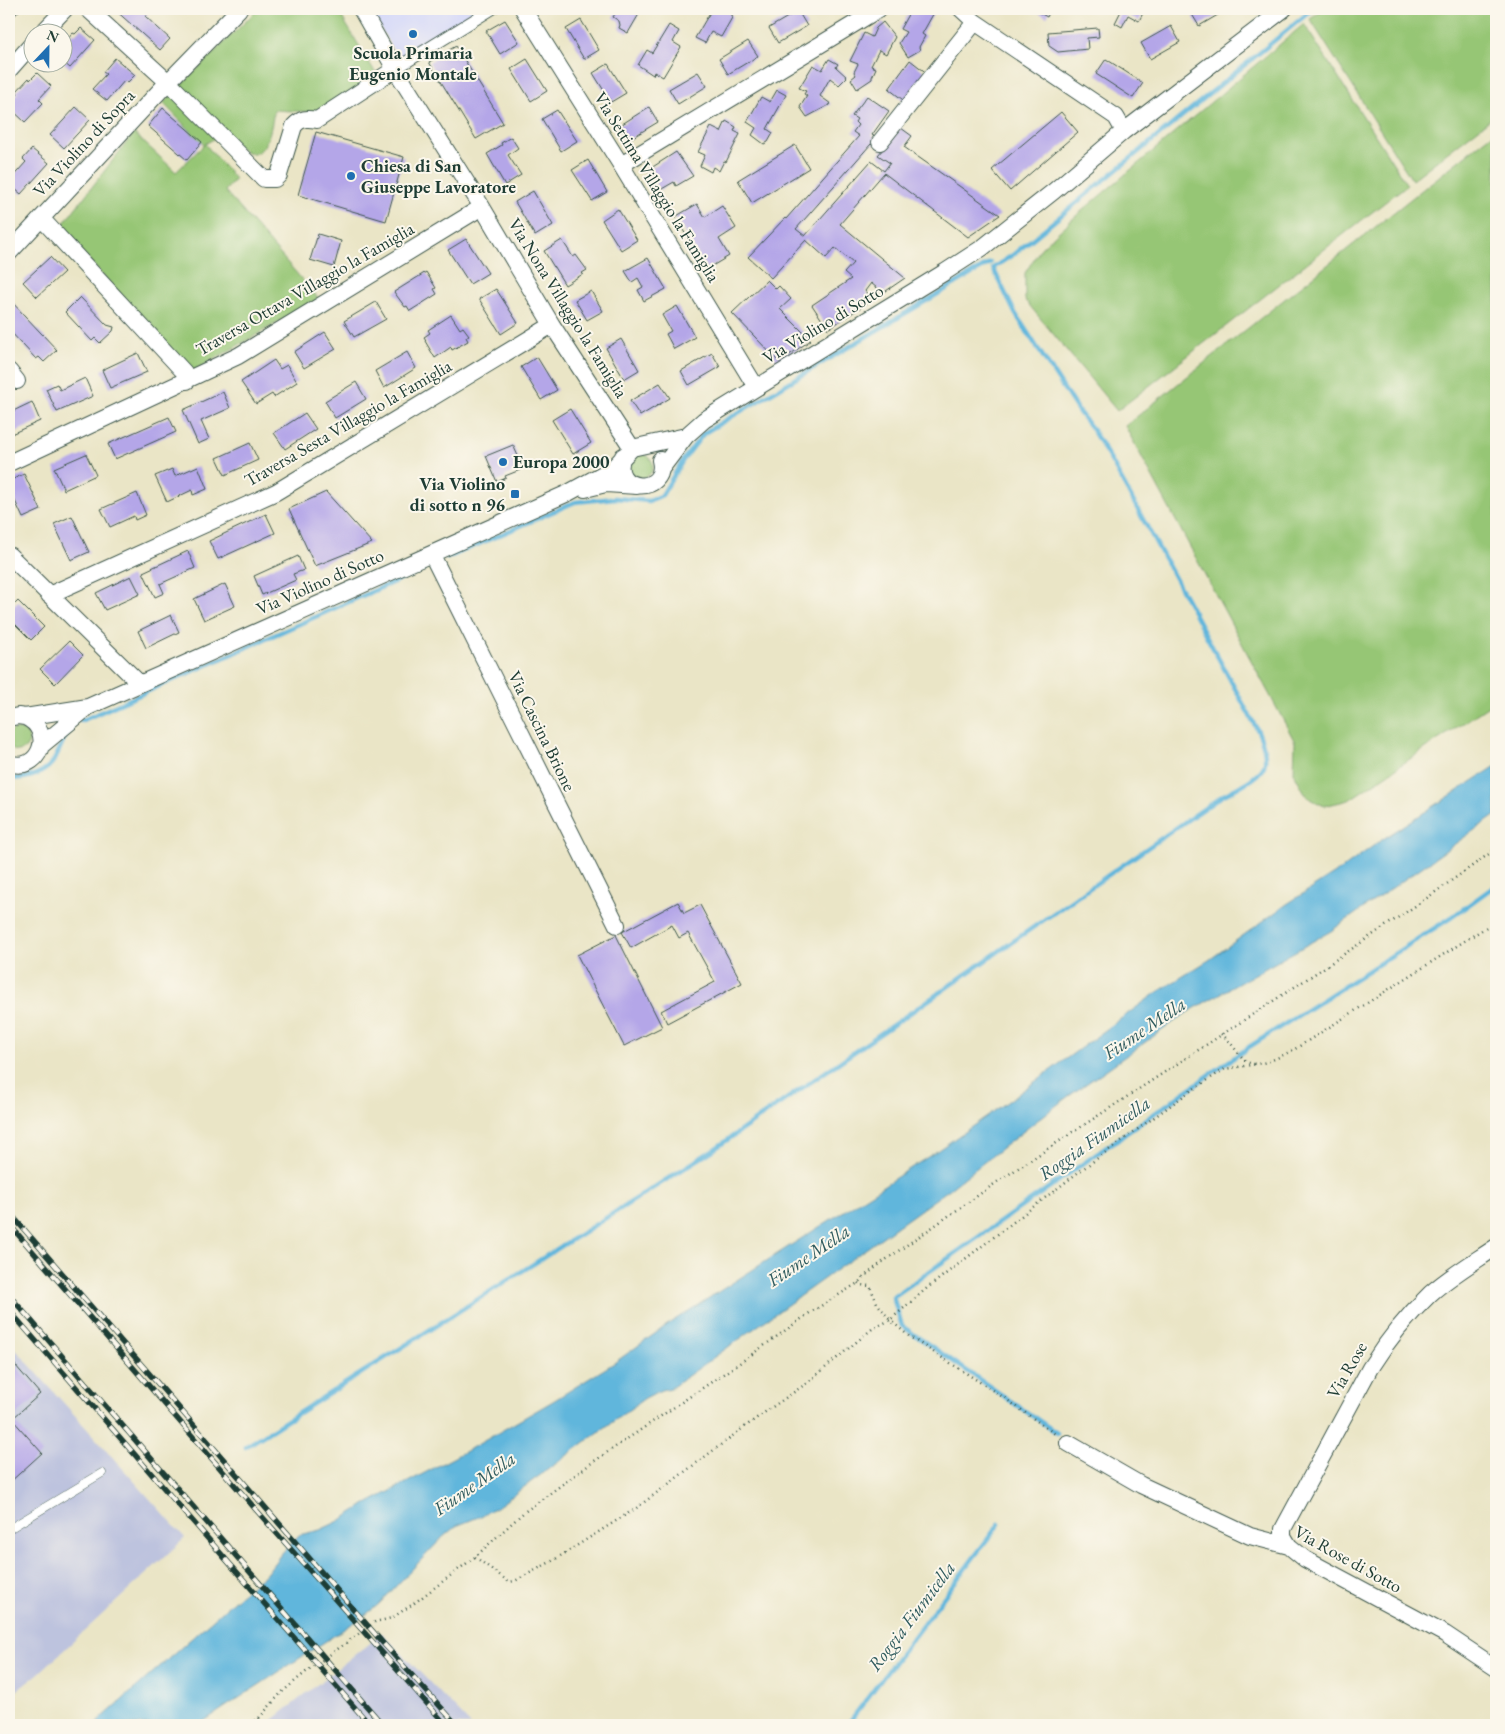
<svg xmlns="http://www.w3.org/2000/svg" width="1505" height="1734" font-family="'EB Garamond',serif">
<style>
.built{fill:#d4d8f9}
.industrial{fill:#bdc3de}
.green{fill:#96c675;stroke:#5a8254}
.water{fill:#60b6dc;stroke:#407a88}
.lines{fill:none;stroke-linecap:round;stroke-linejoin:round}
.stream{stroke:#60b6dc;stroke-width:4.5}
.building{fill:#b4a6e8}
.service-casing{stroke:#3d564a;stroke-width:9}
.pedestrian-casing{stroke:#3d564a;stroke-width:13}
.minor-casing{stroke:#3d564a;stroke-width:18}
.path{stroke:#3d564a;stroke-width:2.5;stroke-dasharray:1 4;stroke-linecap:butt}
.service{stroke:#fff;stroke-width:8}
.pedestrian{stroke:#fff;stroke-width:11}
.minor{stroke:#fff;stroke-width:16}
.rail-casing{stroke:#1f3d34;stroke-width:5.5}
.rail{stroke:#fbf7ec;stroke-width:4;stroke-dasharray:11;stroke-linecap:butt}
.poi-dot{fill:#1f6fb2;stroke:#fbf7ec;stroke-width:2}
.labels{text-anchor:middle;stroke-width:4;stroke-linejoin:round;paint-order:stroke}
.poi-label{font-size:18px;font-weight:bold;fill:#1f3d34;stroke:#fbf7ec;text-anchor:start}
.street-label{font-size:18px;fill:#1f3d34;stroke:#fbf7ec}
.water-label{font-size:19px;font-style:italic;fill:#2f5b5e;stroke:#fbf7ec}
</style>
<rect width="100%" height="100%" fill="#fbf7ec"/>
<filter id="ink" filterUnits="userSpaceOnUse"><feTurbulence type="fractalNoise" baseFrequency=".02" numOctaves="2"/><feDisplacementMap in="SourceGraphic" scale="10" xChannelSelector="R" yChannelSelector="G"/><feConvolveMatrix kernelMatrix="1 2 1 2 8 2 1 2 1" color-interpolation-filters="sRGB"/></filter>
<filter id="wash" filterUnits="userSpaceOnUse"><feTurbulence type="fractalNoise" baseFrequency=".0096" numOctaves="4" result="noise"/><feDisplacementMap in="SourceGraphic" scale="20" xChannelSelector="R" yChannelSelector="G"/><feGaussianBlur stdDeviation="1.12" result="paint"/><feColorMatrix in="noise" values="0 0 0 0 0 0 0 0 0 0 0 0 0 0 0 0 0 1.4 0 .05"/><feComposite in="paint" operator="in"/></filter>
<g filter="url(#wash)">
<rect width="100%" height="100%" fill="#eae5c6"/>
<path class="built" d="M369 9H485L399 59Z"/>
<path class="industrial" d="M9 1342 185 1538 38 1674 9 1697Z
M382 1633 471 1725H272L269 1723Z"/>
<path class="green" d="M258 9H337L378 77 326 108 311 112 274 110C272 124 267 163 245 151 237 147 229 140 222 134L205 144 235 179 225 191 319 299 190 373 60 228 134 133 176 172 204 145 163 103Z
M1325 9H1496V115L1412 180 1310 19Z
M1304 24 1407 185 1117 411 1025 300V273L1041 248 1077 215Z
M1496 131V701L1349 800 1324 806 1307 797 1294 773 1295 742 1125 426Z
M629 466a12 12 0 1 1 24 0a12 12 0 1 1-24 0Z
M7 740a11 11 0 1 1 22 0a11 11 0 1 1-22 0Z"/>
<path class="water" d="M1496 766V815L1331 931 1188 1012 1066 1098 951 1188 671 1388 661 1390 645 1398 501 1504 481 1516 456 1526 443 1537 379 1604 364 1616 198 1725H94L238 1597 265 1575 281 1554 299 1535 320 1530 339 1521 361 1507 477 1445 553 1401 614 1363 670 1323 931 1155 1003 1105 1156 993 1209 960 1287 904 1343 868 1380 841Z"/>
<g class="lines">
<path class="stream" d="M447 558 575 502 615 498 649 501 662 495 683 460 704 433 990 263
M81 721 423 569
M9 778C24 780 42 775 52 763 59 754 62 741 68 731
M1057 1433 902 1326 893 1297 1249 1047 1452 917 1496 885
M245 1447 713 1150 1222 796C1234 789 1264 776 1265 762 1266 751 1262 741 1258 731L1113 464 1092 429 1078 411 1015 313 993 268 1014 254 1313 9
M847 1725 999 1524"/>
</g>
<g id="blocks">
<path class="building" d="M9 9H21L14 16 9 11Z
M114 9H153L145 16 170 39 160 50Z
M618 9H642L628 33 619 28 620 25 619 21 613 17Z
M712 9H725L724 10 733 16 721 37 711 32 705 43 695 38Z
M911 9H936L922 34 925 36 919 47 920 50 908 57 899 43 906 32 900 29Z
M1037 9H1051L1047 17 1036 11Z
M1122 9H1145L1139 21 1128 15 1122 27 1115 23Z
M1194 9H1228L1199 26 1190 11Z
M798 11 807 26 778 43 769 28Z
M505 20 519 42 500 54 486 31Z
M581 20 599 50 584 59 566 29Z
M883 22 895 37 886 54 879 50 871 66 876 68 872 77V79L857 89 851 79 856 75 854 72 858 64 850 61 864 33 872 37 876 28Z
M669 25 679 31 673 42 681 47 663 77 654 72 653 75 638 65 647 50 652 53Z
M1171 26 1180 42 1150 59 1141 43Z
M81 28 95 40 70 68 62 61V45L73 33 75 34Z
M1098 28 1099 37 1087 38 1088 49 1058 52 1049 46 1048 32Z
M748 41 758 56 728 74 719 59Z
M456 46 503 123 476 139 429 62Z
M115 58 135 75 128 82 125 80 107 101 92 89 106 74 103 72Z
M527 59 547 91 531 101 511 69Z
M829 59 838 64 836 67 847 77 839 85 830 78 820 96 831 104 807 117 800 107 807 96 804 94 806 91 799 88 813 65 822 70Z
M1106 59 1143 83 1133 98 1096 74Z
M910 60 928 74 907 103 889 89Z
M608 64 626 93 611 102 593 73Z
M698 72 707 86 678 104 669 89Z
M37 73 51 86 39 99 43 103 25 122 9 107V103L18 93 16 92 29 78 30 80Z
M777 90 786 95 767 129 773 133 768 142 764 144 752 135 756 128 747 122 761 97 770 102Z
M867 96 889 111 872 135 878 139 873 146 871 144 796 229 805 236 871 161 884 171 890 163 878 155 901 128 912 136 904 147 1000 215 968 237 884 173 840 224 905 278 883 293 871 283 865 291 872 300 828 329 812 305 851 279 844 273 853 263 835 248 826 258 806 240 771 278 748 257 785 218 786 219 859 136 853 132 858 125 855 122 857 119 852 116Z
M76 107 90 120 64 148 50 135Z
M649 107 658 122 628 140 619 126Z
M163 108 202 142 187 160 148 126Z
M557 110 577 141 561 151 542 119Z
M1061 112 1078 132 1010 191 992 170Z
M726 121 736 127 734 131 740 134 726 162 724 161 719 171 713 167 711 172 700 166 705 155 698 152 711 127 721 132Z
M316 132 404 157 386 221 298 195Z
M511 137 518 148 508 155 521 175 505 185 487 154 502 145 501 143Z
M795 145 809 168 752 203 738 180Z
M32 149 49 163 21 194 9 184V181L26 162 23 159Z
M676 152 693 176 676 186 674 182 660 190 648 170Z
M588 160 607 192 592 201 572 170Z
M533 191 553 225 535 236 515 202Z
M697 204 705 217 722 206 736 228 719 239 729 256 707 269 675 217Z
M618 209 637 240 621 250 602 220Z
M318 234 341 241 334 267 310 260Z
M466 239 488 273 470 284 448 250Z
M562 240 573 257 576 255 587 270 582 273 583 274 565 285 544 251Z
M50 257 64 272 37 297 23 282Z
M648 258 666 289 644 301 638 290 643 287 638 278 632 282 625 271Z
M426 272 436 288 434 289 437 294 410 311 407 306 405 307 394 292Z
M767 280 776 289 779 286 791 299 780 309 811 340 779 362 732 313Z
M496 289 518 323 501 334 479 299Z
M591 291 603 311 587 320 575 300Z
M80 297 107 325 114 327 113 331 100 343 95 338 92 341 65 312Z
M9 299 57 350 44 362 39 357 36 359 9 330Z
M376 302 386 319 354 337 344 321Z
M677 306 695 337 674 349 666 334 671 331 662 315Z
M451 315 460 329 463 327 469 335 466 337 468 341 452 350 451 347 435 358 425 341 426 340 424 337 430 333 428 330Z
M325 332 336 349 304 368 294 352Z
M621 339 639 370 624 379 606 348Z
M407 352 416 368 384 388 375 371Z
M138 353 147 372 110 388 102 370Z
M712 353 720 367 689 385 681 371Z
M537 357 557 390 541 400 521 367Z
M274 360 280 369 287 365 297 382 274 397 272 394 256 404 241 382Z
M85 378 93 396 57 412 46 389 57 384 60 390Z
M356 382 366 399 335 418 325 401Z
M660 383 670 398 640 416 630 401Z
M223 392 230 408 201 421 209 439 198 444 183 410Z
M32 402 40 421 9 435V413Z
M570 409 591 443 573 454 552 420Z
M305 413 316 429 285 449 274 433Z
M169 417 176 432 115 459 108 444Z
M250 443 258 460 225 475 217 458Z
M513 445 519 458 515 459 520 470 505 476 506 478 497 482 486 456Z
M86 454 96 475 64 490 54 468Z
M198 466 207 489 193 495 192 490 167 502 155 476 172 469 175 476Z
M24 474 41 510 23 518 9 488V481Z
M326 492 372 543 315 566 289 509Z
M137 493 146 515 135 520 134 516 110 527 101 509Z
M266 514 275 533 218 559 209 541Z
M72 516 89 552 71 560 54 524Z
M188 551 195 568 160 584 164 593 155 597 143 572Z
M298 556 304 570 293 574 296 580 262 595 254 576Z
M131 576 140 594 105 610 96 593Z
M225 584 235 606 204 620 194 599Z
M18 601 44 627 31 640 9 618V610Z
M171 615 179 632 146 648 138 631Z
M69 641 83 655 55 684 40 669Z
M678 902 684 913 700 905 742 983 667 1023 661 1011 715 982 688 933 679 938 672 925 631 948 622 932Z
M616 935 662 1027 624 1046 577 955Z
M9 1358 40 1394 12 1419 42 1453 9 1483Z"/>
</g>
</g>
<g filter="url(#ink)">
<use href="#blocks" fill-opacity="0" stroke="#3d564a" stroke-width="1"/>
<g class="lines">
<g class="service-casing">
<path id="service" d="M9 1529 102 1473"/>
</g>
<g class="pedestrian-casing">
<path id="pedestrian" d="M395 69 492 9"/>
</g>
<g class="minor-casing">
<path id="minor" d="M88 9 168 82 264 179H275L279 175 294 126C301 118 307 118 317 120L395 69
M361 9 395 69 482 207 552 325 632 448
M523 9 621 165 756 387
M961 9 975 22 1116 117 1124 131
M43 32 65 9
M9 70 32 44
M880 142 975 22
M621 165 879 9
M41 218 184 372 187 381
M9 253 168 82 239 9
M9 371 17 381
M623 456C608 493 669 496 660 460
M9 463 238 356 482 207
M661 469 686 436 704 420 945 272 982 248 1054 191 1124 131 1284 9
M585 489 606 484 637 486
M9 555 139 683
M432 555 617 925
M49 595 276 492 552 325
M9 718 18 716 25 717 88 707
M42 745 88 707 568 493 612 469 632 448 686 436
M9 763C39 774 56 731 25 717
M1068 1443 1141 1485 1250 1536 1289 1546 1305 1559 1445 1634 1496 1668
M1289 1546 1283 1536V1529L1370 1368C1387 1341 1407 1316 1430 1294 1450 1276 1474 1262 1496 1247"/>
</g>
<path class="path" d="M1221 1034C1231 1041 1236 1052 1245 1060 1256 1071 1283 1055 1295 1049L1496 921
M858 1283 860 1285 870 1286 877 1303 890 1320 926 1289 1084 1168 1189 1092 1225 1069 1258 1064
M475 1557 509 1582 515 1581 554 1560 635 1509 758 1417 807 1383 872 1329 890 1320 910 1337 1006 1399 1055 1434
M259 1718 264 1725
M246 1725 259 1718 281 1693 306 1672 375 1622 392 1618 413 1604 475 1557 523 1513 593 1462 744 1360 811 1312 858 1283 866 1275 884 1261 1000 1180 1322 969 1427 898 1496 849"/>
<use href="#service" class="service"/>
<use href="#pedestrian" class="pedestrian"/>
<use href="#minor" class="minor"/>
<g class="rail-casing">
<path id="rail" d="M9 1212 382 1642 457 1725
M9 1224 258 1512 446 1725
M9 1295 383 1725
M9 1310 370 1725"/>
</g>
<use href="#rail" class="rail"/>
</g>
</g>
<g class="poi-dot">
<circle cx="413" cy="34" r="5"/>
<circle cx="351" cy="176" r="5"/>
<circle cx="503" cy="462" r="5"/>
<rect x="510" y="489" width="10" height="10" rx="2.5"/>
</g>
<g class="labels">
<g class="poi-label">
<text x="413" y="59" text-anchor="middle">Scuola Primaria<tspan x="413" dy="21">Eugenio Montale</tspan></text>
<text x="361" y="172">Chiesa di San<tspan x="361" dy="21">Giuseppe Lavoratore</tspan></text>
<text x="513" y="468">Europa 2000</text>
<text x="505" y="490" text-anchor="end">Via Violino<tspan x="505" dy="21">di sotto n 96</tspan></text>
</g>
<g class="street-label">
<text transform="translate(84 143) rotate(-47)" y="6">Via Violino di Sopra</text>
<text transform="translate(657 187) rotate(58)" y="6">Via Settima Villaggio la Famiglia</text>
<text transform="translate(305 289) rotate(-30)" y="6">Traversa Ottava Villaggio la Famiglia</text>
<text transform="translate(568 308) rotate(58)" y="6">Via Nona Villaggio la Famiglia</text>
<text transform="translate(823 324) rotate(-31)" y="6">Via Violino di Sotto</text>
<text transform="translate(348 423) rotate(-30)" y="6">Traversa Sesta Villaggio la Famiglia</text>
<text transform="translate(320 582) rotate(-24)" y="6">Via Violino di Sotto</text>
<text transform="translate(542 731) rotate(64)" y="6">Via Cascina Brione</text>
<text transform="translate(1347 1370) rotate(-60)" y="6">Via Rose</text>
<text transform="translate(1348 1559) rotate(29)" y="6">Via Rose di Sotto</text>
</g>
<g class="water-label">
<text transform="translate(1144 1028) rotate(-34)" y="7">Fiume Mella</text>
<text transform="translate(1094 1138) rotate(-35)" y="7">Roggia Fiumicella</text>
<text transform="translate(808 1255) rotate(-34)" y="7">Fiume Mella</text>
<text transform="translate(474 1483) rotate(-35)" y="7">Fiume Mella</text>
<text transform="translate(911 1616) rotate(-53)" y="7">Roggia Fiumicella</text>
</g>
</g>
<rect width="1505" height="1734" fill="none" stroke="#fbf7ec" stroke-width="30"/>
<g transform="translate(48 48) rotate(22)"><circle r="24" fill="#fbf7ec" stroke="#a3ada2"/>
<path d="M0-4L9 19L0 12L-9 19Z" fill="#1f6fb2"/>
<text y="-8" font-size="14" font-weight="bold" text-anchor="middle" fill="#1f3d34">N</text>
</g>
</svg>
